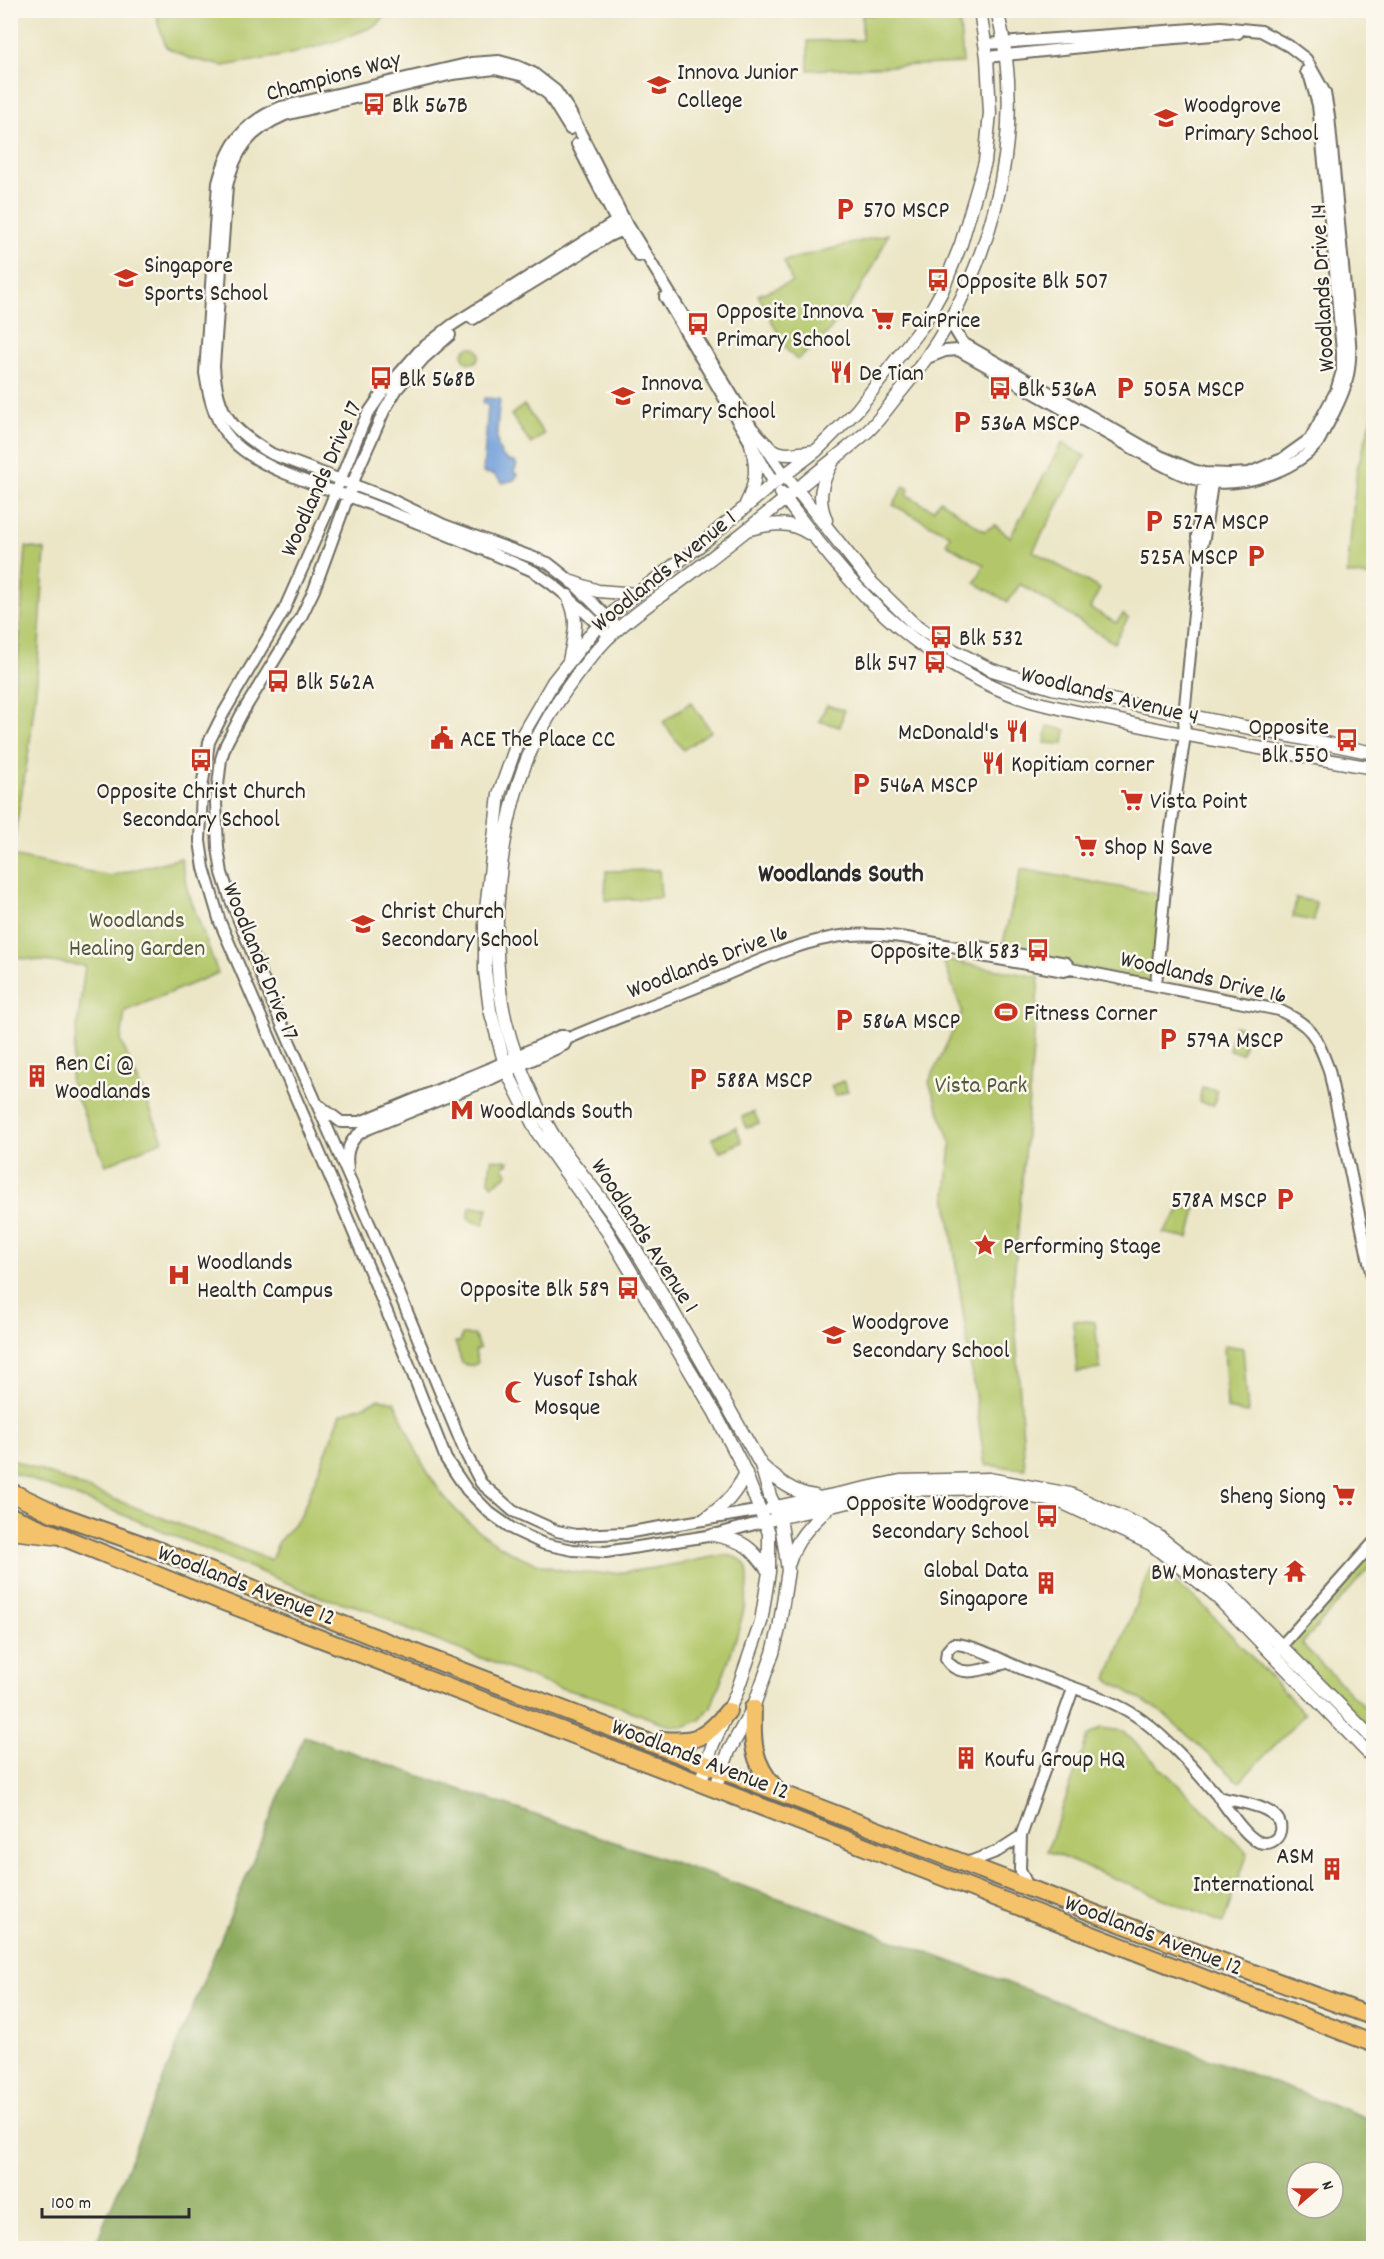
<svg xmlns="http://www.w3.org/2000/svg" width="1384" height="2259" font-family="Dekko,sans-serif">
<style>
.green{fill:#b3c76b;stroke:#6f794b;stroke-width:1.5}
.forest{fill:#8eac5f;stroke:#5c6c45;stroke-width:1.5;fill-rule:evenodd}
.water{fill:#6f9fd9;stroke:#4d6582;stroke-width:1.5}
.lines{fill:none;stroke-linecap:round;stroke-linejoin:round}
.minor-casing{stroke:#6f6c62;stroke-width:14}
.tertiary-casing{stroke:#6f6c62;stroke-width:15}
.primary-casing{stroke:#6f6c62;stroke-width:20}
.motorway-casing{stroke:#6f6c62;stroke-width:21}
.minor{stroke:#fff;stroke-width:10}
.tertiary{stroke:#fff;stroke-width:12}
.primary{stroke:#f4c26a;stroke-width:16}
.motorway{stroke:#f4c26a;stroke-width:18}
.labels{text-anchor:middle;stroke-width:5;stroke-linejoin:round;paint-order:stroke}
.poi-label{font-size:24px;fill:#2b2b2b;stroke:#fbf7ec;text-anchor:start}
.street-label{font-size:24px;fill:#2b2b2b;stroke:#fbf7ec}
.park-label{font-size:24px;fill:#545a3e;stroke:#fbf7ec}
.neighbourhood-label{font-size:26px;font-weight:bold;fill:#2b2b2b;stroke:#fbf7ec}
</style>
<rect width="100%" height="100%" fill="#fbf7ec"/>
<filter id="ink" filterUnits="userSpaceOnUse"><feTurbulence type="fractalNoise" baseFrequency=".0167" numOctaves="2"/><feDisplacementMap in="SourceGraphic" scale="12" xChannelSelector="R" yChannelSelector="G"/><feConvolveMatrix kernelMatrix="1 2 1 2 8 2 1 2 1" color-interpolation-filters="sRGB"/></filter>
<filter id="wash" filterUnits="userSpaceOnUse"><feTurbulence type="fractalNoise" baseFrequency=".008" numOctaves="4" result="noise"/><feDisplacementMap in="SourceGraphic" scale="24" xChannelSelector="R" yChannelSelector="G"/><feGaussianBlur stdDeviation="1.35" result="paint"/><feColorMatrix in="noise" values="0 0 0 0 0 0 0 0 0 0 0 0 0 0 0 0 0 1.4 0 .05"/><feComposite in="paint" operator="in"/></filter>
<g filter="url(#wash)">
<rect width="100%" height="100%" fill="#ece6c7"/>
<path class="green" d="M157 11V10L389 11 377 25 339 40 287 55 223 66 188 58 166 47 158 23Z
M930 11H959L963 63 808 70V41L862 40V15L930 12Z
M888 234C875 269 848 311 823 338 815 346 805 353 797 360L787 350 758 295 792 282 784 261Z
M463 355a8 8 0 1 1 16 0a8 8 0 1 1-16 0Z
M524 405 544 434 531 444 511 415Z
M1373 415V577L1347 574 1357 469Z
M1062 443 1085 456 1033 551 1100 589 1090 608 1116 623 1123 614 1128 618 1114 643 1020 584 1008 602 975 583 984 565 946 544 950 535 893 505 904 486 909 489 907 495 933 510 940 500 984 531 995 525 1010 537Z
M26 547 45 550 37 679 29 750 11 856 110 876 181 858 187 889 218 973 125 1011 121 1041 163 1140 106 1165 70 1082 85 966 11 957 10 712 18 657Z
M691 702 711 731 683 750 663 722Z
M827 705 844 710 840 727 819 721Z
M1048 726 1066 730 1064 744 1045 743Z
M1021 869 1163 895 1155 983 1001 951Z
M659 870 661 898 605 900 606 871Z
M1296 898 1316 902 1314 921 1293 917Z
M943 960 1039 977 1013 1290 1025 1469 985 1465 946 1194 951 1144 929 1082 962 1011Z
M1234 1026 1247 1029 1242 1053 1229 1050Z
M843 1081 848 1091 835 1096 831 1086Z
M1202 1087 1217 1090 1214 1105 1199 1102Z
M754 1112 759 1123 746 1128 742 1117Z
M736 1127 742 1142 720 1152 712 1138Z
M493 1159 509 1161 508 1164 504 1165 503 1168 508 1173 507 1175 493 1185 489 1181 491 1160Z
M470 1207 488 1208 484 1225 470 1220 468 1217Z
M1182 1207 1196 1209 1189 1238 1163 1233Z
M1073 1320 1095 1322 1100 1369 1077 1372Z
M462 1335H474L480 1348 475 1351 478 1362C474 1367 467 1366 462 1363L455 1342H460Z
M1224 1345 1243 1348 1248 1413 1227 1409Z
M380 1399 395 1402C406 1427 415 1453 430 1476 468 1538 538 1579 611 1573 649 1571 687 1561 724 1555 732 1556 740 1557 745 1564 759 1588 721 1681 711 1707L700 1720 683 1727 667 1725 598 1698 553 1686 396 1625C374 1609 350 1604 323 1598L119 1513 11 1472V1459L271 1560 279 1541 301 1515 341 1414Z
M1373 1543V1563L1302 1644 1373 1716V1739L1283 1646Z
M1151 1566 1200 1602 1305 1714 1239 1782 1163 1713 1107 1679Z
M1101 1728 1123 1731 1248 1853 1223 1923 1047 1851 1088 1736Z"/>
<path class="forest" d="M304 1736 816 1911 1373 2120V2248H94ZM1297 2172H1333V2208H1297Z"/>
<path class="water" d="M484 398 500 399C499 418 488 460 515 462L517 465 514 472 518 475 514 480 503 483 493 474 483 473 488 405 483 404Z"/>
</g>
<g filter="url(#ink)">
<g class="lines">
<g class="minor-casing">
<path id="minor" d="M987 57 1139 41 1238 33
M570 129 549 95 524 76 495 69 453 74 285 115C250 130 235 150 227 186L214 366C217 415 232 430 272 454L388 498 444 525 548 563 572 582 618 628
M577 144 616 221 639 256
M623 217 452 325 420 350 383 392 367 415 356 441 329 508 284 610 223 714 209 742 202 788 200 841 204 868 220 922 340 1200 410 1367 446 1459 467 1490 490 1513 514 1530 544 1544 573 1550 606 1552 638 1547 714 1535 766 1521
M665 297 774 483
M953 315 955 330 963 343 1160 456 1193 470 1204 473 1230 474 1249 473 1282 459 1310 439 1336 391 1342 371V352L1334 258 1318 105 1310 77 1306 71
M473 319 609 236 629 227
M450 335 424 358 397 389 384 411 357 472 314 590 301 617 241 715 226 744 221 759 216 803 218 848 222 873 230 898 273 1004 391 1273 465 1452 481 1483 513 1511 557 1531 576 1535 625 1533 762 1510
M927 358 945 351 958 350 1157 462C1172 470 1187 478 1203 481 1240 488 1292 473 1317 444 1321 438 1324 430 1328 424 1344 394 1352 376 1350 341L1329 116 1325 93 1306 59 1289 46 1261 31 1221 27 986 44
M1199 550 1197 537 1204 476
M610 637C586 612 562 589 533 571 476 546 417 522 359 500 322 486 268 472 238 446 216 428 209 400 205 373L218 183C228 144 243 123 281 107L471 63 499 61 517 66 533 73 556 91 569 110 623 217 754 431 785 475
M973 950 977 955 1064 971 1071 969 1279 1010C1313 1026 1316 1036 1329 1070L1374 1286
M1156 984 1170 835 1185 735 1184 716 1200 552 1204 538 1213 477
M320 1106 341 1122H360L491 1068 560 1036H565L567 1039
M348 1168C345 1151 350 1138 365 1130L493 1078 564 1045 567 1039C611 1020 655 1004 699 986 747 967 797 940 850 935 891 932 933 943 973 950L979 947 1066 963 1071 969
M1276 1652 1374 1542
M1006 1663C987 1668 959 1681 946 1659L947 1651 953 1644C975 1644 1004 1662 1025 1670 1060 1684 1113 1698 1142 1720 1170 1741 1194 1769 1216 1794 1227 1807 1244 1836 1259 1842 1268 1845 1278 1841 1280 1831 1285 1806 1235 1802 1218 1797
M967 1863 998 1851 1021 1836
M1028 1887 1020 1869 1021 1836 1073 1689"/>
</g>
<g class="tertiary-casing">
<path id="tertiary" d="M754 431C776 458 782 456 815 451
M785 475 868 579 914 624 949 648 992 670 1052 688 1374 753
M781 493C826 554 876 618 941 658 968 675 1001 692 1031 701 1064 710 1099 716 1133 724 1213 741 1293 754 1374 768
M746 504C757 483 757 466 751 444
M826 520C817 499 821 483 832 463
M750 529C771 523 790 521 808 533
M572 582 598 591 636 594
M568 596C580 622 574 634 569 661
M761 1465C777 1480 793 1493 815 1496
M771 1508 900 1481 989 1479 1070 1494 1139 1525 1158 1536 1221 1585 1374 1740
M705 1519C727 1503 733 1497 746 1473
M773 1519 903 1490 989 1488 1063 1503 1151 1544 1213 1593 1374 1759
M714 1535C744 1541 752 1547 769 1572
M789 1563C796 1538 811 1525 829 1507
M700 1783 713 1744 736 1694 761 1622 769 1572V1533L742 1465 715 1413 607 1231 537 1132 507 1072 490 1010 485 971V919L499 794 516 746 553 682 591 634 617 609 699 546 774 483 816 451 857 410 923 325 942 291 961 244 985 162 990 113 987 57 980 10
M715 1789 729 1751 753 1708 773 1653 779 1629 788 1570 780 1517 770 1496 761 1465C717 1388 673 1309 626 1234 606 1202 581 1175 559 1144 538 1113 516 1062 507 1026 486 949 498 818 533 746 552 708 577 671 606 640 633 613 665 594 694 571 731 543 767 514 802 485 824 466 848 449 869 430 881 418 891 403 902 390 987 287 1031 142 997 10"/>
</g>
<g class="primary-casing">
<path id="primary" d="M43 1509 155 1549 369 1635 1177 1945 1374 2017
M10 1516 224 1602 700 1783 1374 2044
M753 1708C752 1742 752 1762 775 1788
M663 1740C696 1743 707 1737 728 1711"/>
</g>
<g class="motorway-casing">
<path id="motorway" d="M10 1492 54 1513
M10 1530 53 1535"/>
</g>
<use href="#minor" class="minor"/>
<use href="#tertiary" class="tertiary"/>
<use href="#primary" class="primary"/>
<use href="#motorway" class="motorway"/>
</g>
</g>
<defs>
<g id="university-bare" transform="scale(1.8)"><path d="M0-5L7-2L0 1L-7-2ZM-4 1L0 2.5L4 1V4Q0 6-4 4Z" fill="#c8321e" stroke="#fbf7ec" stroke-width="2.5" paint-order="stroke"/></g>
<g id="bus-bare" transform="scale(1.8)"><path d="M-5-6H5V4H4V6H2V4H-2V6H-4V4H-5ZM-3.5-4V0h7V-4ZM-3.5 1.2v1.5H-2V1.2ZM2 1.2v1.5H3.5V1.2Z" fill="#c8321e" stroke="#fbf7ec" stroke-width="2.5" paint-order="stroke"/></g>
<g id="school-bare" transform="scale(1.8)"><path d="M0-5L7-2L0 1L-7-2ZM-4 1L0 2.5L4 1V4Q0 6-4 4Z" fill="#c8321e" stroke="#fbf7ec" stroke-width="2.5" paint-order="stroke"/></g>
<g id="parking-bare" transform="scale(1.8)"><path d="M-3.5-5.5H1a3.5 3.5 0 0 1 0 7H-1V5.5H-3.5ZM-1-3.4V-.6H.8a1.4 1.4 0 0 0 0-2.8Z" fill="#c8321e" stroke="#fbf7ec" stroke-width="2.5" paint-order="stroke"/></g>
<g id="supermarket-bare" transform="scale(1.8)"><path d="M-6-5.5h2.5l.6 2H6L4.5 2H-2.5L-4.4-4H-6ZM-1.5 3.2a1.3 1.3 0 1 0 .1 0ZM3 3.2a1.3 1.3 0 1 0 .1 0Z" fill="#c8321e" stroke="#fbf7ec" stroke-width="2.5" paint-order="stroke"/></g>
<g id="restaurant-bare" transform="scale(1.8)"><path d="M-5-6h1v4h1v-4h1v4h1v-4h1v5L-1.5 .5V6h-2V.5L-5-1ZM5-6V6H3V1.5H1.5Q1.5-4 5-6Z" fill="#c8321e" stroke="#fbf7ec" stroke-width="2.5" paint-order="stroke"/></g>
<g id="civic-bare" transform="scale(1.8)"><path d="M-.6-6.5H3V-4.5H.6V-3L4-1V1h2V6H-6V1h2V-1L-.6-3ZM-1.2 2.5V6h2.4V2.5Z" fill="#c8321e" stroke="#fbf7ec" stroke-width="2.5" paint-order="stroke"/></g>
<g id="stadium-bare" transform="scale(1.8)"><path d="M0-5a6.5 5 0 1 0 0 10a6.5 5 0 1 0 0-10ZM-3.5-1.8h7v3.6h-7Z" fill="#c8321e" stroke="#fbf7ec" stroke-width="2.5" paint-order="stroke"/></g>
<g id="building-bare" transform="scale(1.8)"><path d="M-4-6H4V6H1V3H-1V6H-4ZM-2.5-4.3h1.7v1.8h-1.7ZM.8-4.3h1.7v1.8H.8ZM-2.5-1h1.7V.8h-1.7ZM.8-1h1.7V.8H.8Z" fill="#c8321e" stroke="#fbf7ec" stroke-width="2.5" paint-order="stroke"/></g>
<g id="metro-bare" transform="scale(1.8)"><path d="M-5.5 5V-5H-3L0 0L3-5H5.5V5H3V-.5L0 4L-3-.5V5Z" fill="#c8321e" stroke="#fbf7ec" stroke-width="2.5" paint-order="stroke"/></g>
<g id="sight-bare" transform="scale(1.8)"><path d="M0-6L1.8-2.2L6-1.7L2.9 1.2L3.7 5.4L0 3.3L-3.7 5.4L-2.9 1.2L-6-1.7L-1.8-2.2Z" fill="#c8321e" stroke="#fbf7ec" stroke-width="2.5" paint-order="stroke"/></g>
<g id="hospital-bare" transform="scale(1.8)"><path d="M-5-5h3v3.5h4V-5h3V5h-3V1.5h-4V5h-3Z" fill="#c8321e" stroke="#fbf7ec" stroke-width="2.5" paint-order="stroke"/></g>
<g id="mosque-bare" transform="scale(1.8)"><path d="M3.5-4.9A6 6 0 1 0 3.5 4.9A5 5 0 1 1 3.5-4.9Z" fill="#c8321e" stroke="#fbf7ec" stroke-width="2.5" paint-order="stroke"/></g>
<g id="temple-bare" transform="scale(1.8)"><path d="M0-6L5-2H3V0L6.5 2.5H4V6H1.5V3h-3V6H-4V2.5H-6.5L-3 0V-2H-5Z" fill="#c8321e" stroke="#fbf7ec" stroke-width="2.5" paint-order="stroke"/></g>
</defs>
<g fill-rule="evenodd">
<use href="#university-bare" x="659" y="85"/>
<use href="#bus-bare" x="374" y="104"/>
<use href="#school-bare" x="1166" y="118"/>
<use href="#parking-bare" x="845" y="209"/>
<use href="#school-bare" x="126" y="278"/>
<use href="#bus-bare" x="938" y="280"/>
<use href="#supermarket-bare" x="883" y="319"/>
<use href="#bus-bare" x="698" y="324"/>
<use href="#restaurant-bare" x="841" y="372"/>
<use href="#bus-bare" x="381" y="378"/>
<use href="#bus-bare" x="1000" y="388"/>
<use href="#parking-bare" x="1125" y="388"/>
<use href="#school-bare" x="623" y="396"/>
<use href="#parking-bare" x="962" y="422"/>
<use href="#parking-bare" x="1154" y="521"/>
<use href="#parking-bare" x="1256" y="556"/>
<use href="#bus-bare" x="941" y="637"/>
<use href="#bus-bare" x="935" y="662"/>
<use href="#bus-bare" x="278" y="681"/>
<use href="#restaurant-bare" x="1017" y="731"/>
<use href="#civic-bare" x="442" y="738"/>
<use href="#bus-bare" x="1347" y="740"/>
<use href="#bus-bare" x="201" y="760"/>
<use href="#restaurant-bare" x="993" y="763"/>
<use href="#parking-bare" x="861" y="784"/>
<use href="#supermarket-bare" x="1132" y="800"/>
<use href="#supermarket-bare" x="1086" y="846"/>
<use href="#school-bare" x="363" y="924"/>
<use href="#bus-bare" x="1038" y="950"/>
<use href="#stadium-bare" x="1006" y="1012"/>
<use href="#parking-bare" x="844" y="1020"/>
<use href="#parking-bare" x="1168" y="1039"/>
<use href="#building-bare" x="37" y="1076"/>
<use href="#parking-bare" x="698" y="1079"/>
<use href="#metro-bare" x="462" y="1110"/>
<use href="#parking-bare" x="1285" y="1199"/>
<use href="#sight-bare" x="985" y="1245"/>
<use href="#hospital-bare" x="179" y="1275"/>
<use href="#bus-bare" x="628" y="1288"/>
<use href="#school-bare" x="834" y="1335"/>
<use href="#mosque-bare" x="516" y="1392"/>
<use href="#supermarket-bare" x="1344" y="1495"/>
<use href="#bus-bare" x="1047" y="1516"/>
<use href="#temple-bare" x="1295" y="1571"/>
<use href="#building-bare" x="1046" y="1583"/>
<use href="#building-bare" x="966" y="1758"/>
<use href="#building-bare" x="1332" y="1869"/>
</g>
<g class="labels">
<g class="poi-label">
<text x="677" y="79">Innova Junior<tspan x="677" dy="28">College</tspan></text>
<text x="392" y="112">Blk 567B</text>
<text x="1184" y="112">Woodgrove<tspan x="1184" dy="28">Primary School</tspan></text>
<text x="863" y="217">570 MSCP</text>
<text x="144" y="272">Singapore<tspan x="144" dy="28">Sports School</tspan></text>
<text x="956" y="288">Opposite Blk 507</text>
<text x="716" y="318">Opposite Innova<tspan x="716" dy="28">Primary School</tspan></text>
<text x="901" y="327">FairPrice</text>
<text x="859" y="380">De Tian</text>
<text x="399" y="386">Blk 568B</text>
<text x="641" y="390">Innova<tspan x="641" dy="28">Primary School</tspan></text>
<text x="1018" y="396">Blk 536A</text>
<text x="1143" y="396">505A MSCP</text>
<text x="980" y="430">536A MSCP</text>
<text x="1172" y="529">527A MSCP</text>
<text x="1238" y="564" text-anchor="end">525A MSCP</text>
<text x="959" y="645">Blk 532</text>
<text x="917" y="670" text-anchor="end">Blk 547</text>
<text x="296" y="689">Blk 562A</text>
<text x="1329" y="734" text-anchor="end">Opposite<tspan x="1329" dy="28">Blk 550</tspan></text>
<text x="999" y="739" text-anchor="end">McDonald's</text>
<text x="460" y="746">ACE The Place CC</text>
<text x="1011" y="771">Kopitiam corner</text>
<text x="879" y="792">546A MSCP</text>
<text x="201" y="798" text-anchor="middle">Opposite Christ Church<tspan x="201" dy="28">Secondary School</tspan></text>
<text x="1150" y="808">Vista Point</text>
<text x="1104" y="854">Shop N Save</text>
<text x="381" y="918">Christ Church<tspan x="381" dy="28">Secondary School</tspan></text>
<text x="1020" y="958" text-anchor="end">Opposite Blk 583</text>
<text x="1024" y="1020">Fitness Corner</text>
<text x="862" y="1028">586A MSCP</text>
<text x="1186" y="1047">579A MSCP</text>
<text x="55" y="1070">Ren Ci @<tspan x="55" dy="28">Woodlands</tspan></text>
<text x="716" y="1087">588A MSCP</text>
<text x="480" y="1118">Woodlands South</text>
<text x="1267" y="1207" text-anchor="end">578A MSCP</text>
<text x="1003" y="1253">Performing Stage</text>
<text x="197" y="1269">Woodlands<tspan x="197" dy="28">Health Campus</tspan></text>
<text x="610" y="1296" text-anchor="end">Opposite Blk 589</text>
<text x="852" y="1329">Woodgrove<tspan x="852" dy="28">Secondary School</tspan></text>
<text x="534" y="1386">Yusof Ishak<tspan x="534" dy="28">Mosque</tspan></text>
<text x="1326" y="1503" text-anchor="end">Sheng Siong</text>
<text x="1029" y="1510" text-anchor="end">Opposite Woodgrove<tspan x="1029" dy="28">Secondary School</tspan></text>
<text x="1028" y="1577" text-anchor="end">Global Data<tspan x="1028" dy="28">Singapore</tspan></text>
<text x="1277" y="1579" text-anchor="end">BW Monastery</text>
<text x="984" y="1766">Koufu Group HQ</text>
<text x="1314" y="1863" text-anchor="end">ASM<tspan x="1314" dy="28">International</tspan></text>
</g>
<g class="street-label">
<text transform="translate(333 75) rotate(-15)" y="8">Champions Way</text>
<text transform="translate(1321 288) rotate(-93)" y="8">Woodlands Drive 14</text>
<text transform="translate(320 478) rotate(-66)" y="8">Woodlands Drive 17</text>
<text transform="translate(663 570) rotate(-39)" y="8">Woodlands Avenue 1</text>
<text transform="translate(1110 694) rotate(14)" y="8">Woodlands Avenue 4</text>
<text transform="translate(707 960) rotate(-21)" y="8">Woodlands Drive 16</text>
<text transform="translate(262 961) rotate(68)" y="8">Woodlands Drive 17</text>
<text transform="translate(1204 976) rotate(13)" y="8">Woodlands Drive 16</text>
<text transform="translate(646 1235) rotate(57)" y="8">Woodlands Avenue 1</text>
<text transform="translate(247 1584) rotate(21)" y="8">Woodlands Avenue 12</text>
<text transform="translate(701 1758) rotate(21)" y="8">Woodlands Avenue 12</text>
<text transform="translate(1154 1934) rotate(21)" y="8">Woodlands Avenue 12</text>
</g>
<g class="park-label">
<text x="137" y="927">Woodlands<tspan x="137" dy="28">Healing Garden</tspan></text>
<text x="981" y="1092">Vista Park</text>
</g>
<g class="neighbourhood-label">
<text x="841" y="881">Woodlands South</text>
</g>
</g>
<rect width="1384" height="2259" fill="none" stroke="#fbf7ec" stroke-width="36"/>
<g transform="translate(1315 2190) rotate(70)"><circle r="28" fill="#fbf7ec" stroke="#a8a59f" stroke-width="1.5"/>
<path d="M0-4.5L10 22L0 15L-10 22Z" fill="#c8321e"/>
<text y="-9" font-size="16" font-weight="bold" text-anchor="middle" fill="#2b2b2b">N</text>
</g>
<path d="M42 2208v9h147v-9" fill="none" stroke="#2b2b2b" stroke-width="3"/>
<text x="51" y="2208" font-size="18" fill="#2b2b2b" stroke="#fbf7ec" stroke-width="4.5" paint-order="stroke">100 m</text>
</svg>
